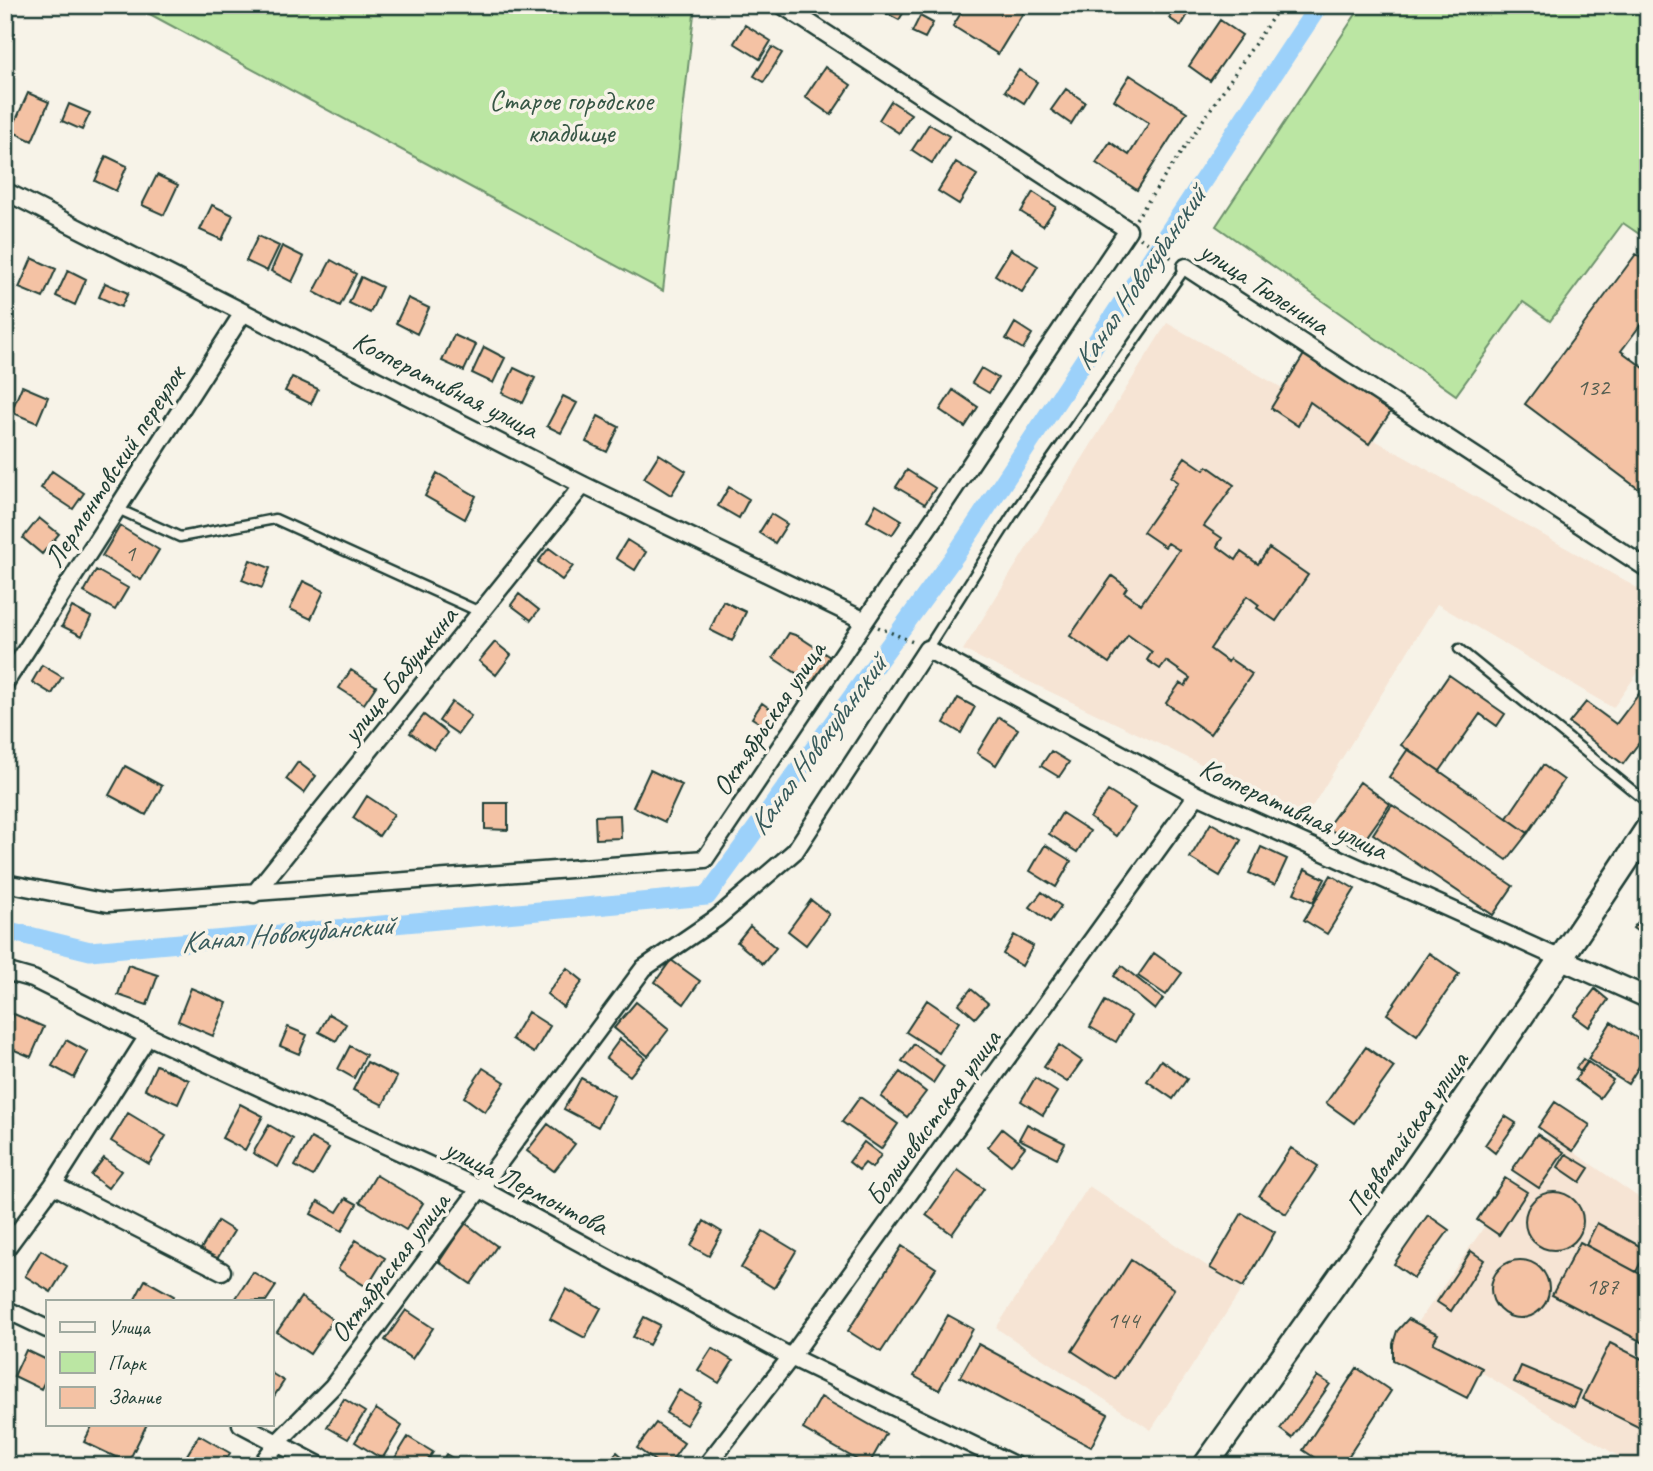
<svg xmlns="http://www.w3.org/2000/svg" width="1653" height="1471" font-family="Caveat,sans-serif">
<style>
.built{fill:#f6e4d4}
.green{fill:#bbe6a3;stroke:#6d926c;stroke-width:2}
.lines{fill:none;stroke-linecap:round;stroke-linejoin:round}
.canal{stroke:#9cd1fa;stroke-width:19}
.building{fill:#f4c2a4;stroke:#1f3d34;stroke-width:2}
.service-casing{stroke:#1f3d34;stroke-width:13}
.minor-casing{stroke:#1f3d34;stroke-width:21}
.tertiary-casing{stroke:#1f3d34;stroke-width:24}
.secondary-casing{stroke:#1f3d34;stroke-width:28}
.path{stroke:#1f3d34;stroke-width:3.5;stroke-dasharray:2 5;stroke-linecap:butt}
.service{stroke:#f7f3e8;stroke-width:8}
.minor{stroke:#f7f3e8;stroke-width:16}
.tertiary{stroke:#f7f3e8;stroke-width:19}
.secondary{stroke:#f7f3e8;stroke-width:23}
.labels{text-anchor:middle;stroke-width:7;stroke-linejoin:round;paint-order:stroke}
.number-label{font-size:24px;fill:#545e50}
.park-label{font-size:28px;fill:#365645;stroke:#f7f3e8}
.street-label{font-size:28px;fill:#1f3d34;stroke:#f7f3e8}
.water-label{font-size:30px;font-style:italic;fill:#385b5c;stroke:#f7f3e8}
</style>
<rect width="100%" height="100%" fill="#f7f3e8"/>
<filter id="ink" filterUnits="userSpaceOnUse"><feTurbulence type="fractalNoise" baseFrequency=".0143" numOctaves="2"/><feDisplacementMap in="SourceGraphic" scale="14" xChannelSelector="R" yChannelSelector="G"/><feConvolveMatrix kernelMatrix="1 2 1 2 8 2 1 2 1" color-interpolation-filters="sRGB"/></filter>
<g filter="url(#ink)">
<path class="built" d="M1167 323 1648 594V658L1613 708 1437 604 1307 815 963 650Z
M1548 1134 1648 1204V1443L1634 1466 1413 1330Z
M1089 1186 1210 1268 1243 1287 1151 1430 996 1328Z"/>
<path class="green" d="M133 5H695L663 291Z
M1362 5H1648V240L1623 223 1550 321 1523 302 1456 395 1216 226Z"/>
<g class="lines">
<path class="canal" d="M5 930 90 951 707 896 956 554 1319 5"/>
</g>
<path class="building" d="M883 5H908L899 20 880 10Z
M966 5H1028L998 54 953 26Z
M1177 5H1184L1191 9 1181 26 1169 18Z
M920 16 933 23 925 38 912 32Z
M1220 20 1242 35 1210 81 1189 66Z
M745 25 771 41 760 59 734 43Z
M772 47 782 53 764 82 754 76Z
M825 67 851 85 831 115 805 97Z
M1019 70 1037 82 1024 103 1005 91Z
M1130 75 1187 112 1137 190 1096 163 1110 142 1129 155 1149 123 1114 100Z
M1066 89 1085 102 1071 124 1051 110Z
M28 93 49 102 32 141 11 131Z
M891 101 911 114 899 133 879 120Z
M69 104 90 113 82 130 62 121Z
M929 124 949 136 932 163 912 150Z
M106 156 127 166 116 191 95 181Z
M956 162 977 175 959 204 938 191Z
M157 175 178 185 164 215 142 205Z
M1033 192 1056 207 1043 226 1021 212Z
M212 205 233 215 222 240 200 230Z
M258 236 279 246 267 271 246 261Z
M282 246 304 257 292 282 271 271Z
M1011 249 1038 266 1022 292 995 275Z
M1636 254 1648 262V315L1621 351 1648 371V480L1640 490 1525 404Z
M32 258 56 269 43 298 19 288Z
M331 260 356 274 340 306 314 292Z
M68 270 86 279 75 305 56 296Z
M361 277 382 287 370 313 349 303Z
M105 283 128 293 121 307 99 297Z
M408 298 429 308 417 334 396 323Z
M1015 323 1032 334 1023 349 1006 339Z
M454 335 476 345 464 371 442 361Z
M484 347 505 358 493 383 472 373Z
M1308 348 1394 407 1369 444 1310 402 1298 426 1271 408Z
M514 368 535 378 523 403 502 393Z
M981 368 998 378 989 393 972 383Z
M292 377 318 389 311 404 285 391Z
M22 386 48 397 37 423 11 412Z
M953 390 978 407 965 427 940 410Z
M563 396 577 403 561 433 547 426Z
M598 416 619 427 607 452 586 442Z
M659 454 686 471 671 495 644 478Z
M1185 457 1204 470 1207 466 1234 485 1204 526 1222 538 1217 546 1236 560 1241 552 1258 564 1269 548 1308 575 1276 621 1257 608 1259 605 1247 596 1210 649 1228 662 1230 659 1252 674 1210 734 1166 703 1180 683 1185 686 1190 678 1166 661 1160 669 1147 660 1152 652 1128 635 1109 663 1070 636 1112 576 1127 587 1124 592 1141 604 1179 550 1168 543 1165 547 1143 532 1178 482 1171 477Z
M907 470 935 488 925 504 896 487Z
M52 471 84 493 73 509 41 488Z
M437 473 476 496 465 519 425 496Z
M729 487 749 499 739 518 718 506Z
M876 504 902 520 892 535 867 521Z
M771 514 787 524 775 543 759 533Z
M39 518 59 534 42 554 23 538Z
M120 526 159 550 141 580 102 556Z
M627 540 646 552 635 570 616 558Z
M549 548 573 566 562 580 538 562Z
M250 560 270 568 262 588 242 580Z
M96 570 128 588 115 610 84 592Z
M303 581 324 591 311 619 290 609Z
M519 594 539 610 531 620 511 605Z
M723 601 746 612 732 641 710 630Z
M72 607 91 617 82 636 62 626Z
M789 633 798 636 833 659 816 686 773 658Z
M495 642 511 655 496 675 479 661Z
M42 665 62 677 52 694 32 682Z
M351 670 376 686 364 704 339 688Z
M1449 675 1505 714 1497 726 1480 714 1440 771 1401 745Z
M1648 682V731L1623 764 1569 723 1586 702 1616 724Z
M958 698 975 707 961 733 944 723Z
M452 702 471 716 458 734 439 721Z
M762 703 776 713 766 727 752 718Z
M424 715 447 733 434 750 410 733Z
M999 717 1018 729 996 765 977 753Z
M1408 749 1528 833 1507 860 1389 777Z
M1051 751 1069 762 1059 777 1041 766Z
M298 762 316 776 304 793 286 779Z
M1543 765 1564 780 1528 833 1507 818Z
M125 766 162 786 146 815 109 795Z
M650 770 682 785 665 822 633 807Z
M1360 782 1390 804 1358 849 1327 827Z
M1108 791 1135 808 1116 836 1090 818Z
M367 796 394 814 379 836 353 818Z
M485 803H508V830L485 829Z
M1392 805 1513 886 1493 915 1373 834Z
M1062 813 1090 831 1077 852 1049 834Z
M620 815 621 838 596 839 595 816Z
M1211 823 1241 840 1220 876 1190 858Z
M1045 845 1071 861 1056 887 1030 871Z
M1261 847 1287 859 1275 885 1249 873Z
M1305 869 1325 879 1313 902 1294 893Z
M1331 875 1355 889 1327 934 1304 920Z
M1042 892 1061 906 1050 922 1030 907Z
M811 900 829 914 806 945 788 931Z
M1648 910V939L1633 928Z
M750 926 776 948 763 964 737 942Z
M1014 935 1033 946 1022 966 1003 954Z
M1154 953 1182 973 1166 995 1138 976Z
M1429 953 1459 974 1417 1035 1387 1014Z
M671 960 700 981 684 1004 655 982Z
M128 965 158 975 147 1005 118 995Z
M1122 966 1163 999 1155 1010 1114 976Z
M567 968 583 981 563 1007 547 994Z
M191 988 227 1003 213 1036 178 1021Z
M971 989 988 1003 975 1018 959 1004Z
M1595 989 1608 1000 1589 1027 1574 1016Z
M927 1000 959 1022 939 1053 906 1032Z
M1105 1001 1131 1016 1116 1042 1090 1027Z
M636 1002 669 1029 648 1056 614 1028Z
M528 1012 550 1026 534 1053 512 1039Z
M14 1014 44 1027 31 1057 5 1046V1034Z
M329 1014 346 1024 336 1041 319 1032Z
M1611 1022 1648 1045V1052L1628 1084 1588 1059Z
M288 1027 307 1035 299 1054 280 1046Z
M620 1039 645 1058 630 1076 606 1058Z
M66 1040 88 1052 74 1078 52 1066Z
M914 1044 944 1066 933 1083 902 1061Z
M1059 1045 1082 1061 1067 1082 1044 1067Z
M350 1046 366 1055 354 1078 338 1069Z
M1366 1047 1394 1067 1354 1123 1326 1103Z
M1583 1059 1587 1062 1580 1072 1576 1068Z
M1161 1060 1187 1079 1173 1099 1147 1081Z
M367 1062 397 1077 383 1105 353 1090Z
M1588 1062 1613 1080 1600 1098 1575 1080Z
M156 1065 189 1080 178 1104 145 1089Z
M483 1068 505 1082 485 1112 464 1097Z
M900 1072 926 1092 907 1117 881 1097Z
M581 1078 614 1096 598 1127 564 1109Z
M1035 1078 1057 1092 1043 1115 1021 1101Z
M860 1097 898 1124 881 1149 842 1122Z
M1555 1102 1590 1125 1573 1151 1538 1127Z
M240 1104 263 1116 245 1150 222 1138Z
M128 1113 166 1136 149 1164 111 1141Z
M1505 1116 1516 1123 1495 1153 1485 1145Z
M548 1124 575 1144 554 1171 527 1151Z
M1027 1124 1065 1143 1057 1158 1019 1139Z
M269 1125 293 1139 278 1167 253 1153Z
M1002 1129 1025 1147 1011 1165 988 1147Z
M1537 1134 1564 1152 1539 1188 1512 1170Z
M311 1138 329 1148 313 1176 295 1166Z
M864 1142 881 1155 872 1168 865 1163 859 1170 849 1162Z
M1291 1148 1318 1166 1286 1214 1259 1196Z
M1566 1154 1589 1168 1580 1182 1558 1167Z
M104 1158 121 1171 108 1188 91 1175Z
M958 1170 984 1189 952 1234 926 1215Z
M376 1175 423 1203 406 1230 360 1202Z
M1505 1178 1527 1192 1499 1235 1477 1220Z
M1525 1221a29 29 0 1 1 58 0a29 29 0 1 1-58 0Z
M346 1198 357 1204 342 1231 311 1214 318 1201 337 1212Z
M1242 1213 1275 1232 1243 1287 1210 1268Z
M1428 1215 1449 1230 1414 1278 1394 1264Z
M218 1221 234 1231 217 1259 201 1249Z
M704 1221 722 1232 709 1256 691 1246Z
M465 1223 497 1246 471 1284 439 1262Z
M1597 1223 1647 1250 1636 1272 1586 1245Z
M763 1231 796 1251 774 1288 741 1268Z
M356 1240 385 1258 367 1287 338 1269Z
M1580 1242 1648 1278V1345L1552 1295Z
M902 1246 936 1268 881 1352 848 1331Z
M41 1250 67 1266 51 1292 25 1276Z
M1471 1251 1484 1260 1451 1311 1437 1302Z
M1131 1260 1174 1289 1115 1379 1072 1351Z
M1491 1289a29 29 0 1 1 58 0a29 29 0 1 1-58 0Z
M253 1272 276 1286 266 1301H234Z
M145 1280 174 1296 171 1301H134Z
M566 1289 601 1308 585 1338 550 1319Z
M301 1297 333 1320 310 1354 277 1332Z
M406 1310 433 1328 412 1359 385 1340Z
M948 1315 973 1329 939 1390 914 1376Z
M644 1317 660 1325 649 1345 633 1337Z
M1408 1319 1438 1334 1433 1343 1482 1368 1467 1398 1393 1360V1344L1397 1331Z
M1610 1343 1648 1362V1422L1644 1430 1582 1399Z
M978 1344 1108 1414 1091 1447 960 1377Z
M712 1348 733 1361 719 1383 698 1370Z
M26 1350 47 1360V1377L41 1389 14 1376Z
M1521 1366 1581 1391 1574 1407 1514 1382Z
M1357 1368 1391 1391 1342 1466H1327L1303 1450Z
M271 1373 284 1381 271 1401Z
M1317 1376 1330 1384 1292 1438 1280 1429Z
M679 1390 700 1402 686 1425 666 1413Z
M821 1397 886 1434 868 1466 803 1429Z
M344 1399 365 1412 348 1439 327 1427Z
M376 1409 402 1426 382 1459 355 1442Z
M656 1423 684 1443 668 1466H662L637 1448Z
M93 1424H147L128 1463 84 1442Z
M199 1435 230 1453 222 1466H194L184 1460Z
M408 1437 433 1452 424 1466H390Z
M617 1452 633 1466H604Z
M446 1454 466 1466H440Z
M911 1456 928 1466H906Z"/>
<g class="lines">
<g class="service-casing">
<path id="service" d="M118 509 180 537 275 519 482 613
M927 649 1013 514 1186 267
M1459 649 1648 803"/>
</g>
<g class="minor-casing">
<path id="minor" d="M5 191 583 485 865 621
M1186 267 1648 569
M5 683 243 313
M5 883 108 903 705 859 1128 230 782 5
M254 894 583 485
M5 971 33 979 148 1036 481 1189 791 1357 1016 1466
M53 1185 222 1271
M5 1250 53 1185 148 1036
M5 1309 47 1329
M241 1424 321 1466
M260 1466 278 1442 333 1386 644 968 717 918 795 851 927 649 1197 795 1561 959
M706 1466 791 1357 1197 795"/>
</g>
<g class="tertiary-casing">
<path id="tertiary" d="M1561 959 1648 998"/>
</g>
<g class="secondary-casing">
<path id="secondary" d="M1205 1466C1356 1255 1505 1045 1648 828"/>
</g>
<path class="path" d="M1136 219 1281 5
M1140 238 1172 258
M878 627 913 642"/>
<use href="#service" class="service"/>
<use href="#minor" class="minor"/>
<use href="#tertiary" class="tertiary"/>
<use href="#secondary" class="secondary"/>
</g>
</g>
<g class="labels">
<g class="number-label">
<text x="1593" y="395">132</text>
<text x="130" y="561">1</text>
<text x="1602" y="1294">187</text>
<text x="1123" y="1328">144</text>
</g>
<g class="park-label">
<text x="571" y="110">Старое городское<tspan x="571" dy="32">кладбище</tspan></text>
</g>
<g class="street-label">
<text transform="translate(1265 287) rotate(33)" y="10">улица Тюленина</text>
<text transform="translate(446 384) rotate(27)" y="10">Кооперативная улица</text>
<text transform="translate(114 466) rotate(-57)" y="10">Лермонтовский переулок</text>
<text transform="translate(399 674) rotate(-51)" y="10">улица Бабушкина</text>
<text transform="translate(768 718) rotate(-56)" y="10">Октябрьская улица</text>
<text transform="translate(1294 808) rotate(25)" y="10">Кооперативная улица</text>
<text transform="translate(932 1117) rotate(-54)" y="10">Большевистская улица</text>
<text transform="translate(1406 1133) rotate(-55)" y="10">Первомайская улица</text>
<text transform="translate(527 1186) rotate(27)" y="10">улица Лермонтова</text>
<text transform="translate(389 1267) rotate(-53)" y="10">Октябрьская улица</text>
</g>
<g class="water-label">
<text transform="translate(1139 278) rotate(-56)" y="10">Канал Новокубанский</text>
<text transform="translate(817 745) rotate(-54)" y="10">Канал Новокубанский</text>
<text transform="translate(287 933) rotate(-5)" y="10">Канал Новокубанский</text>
</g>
</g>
<rect width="1653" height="1471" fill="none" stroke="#f7f3e8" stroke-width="28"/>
<rect x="14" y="14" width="1625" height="1443" fill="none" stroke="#1f3d34" stroke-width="2.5" filter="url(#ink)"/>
<rect x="46" y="1300" width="228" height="126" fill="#f7f3e8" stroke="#a1aaa0" stroke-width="2"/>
<rect x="60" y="1322" width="35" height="10" fill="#f7f3e8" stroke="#a1aaa0" stroke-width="2"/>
<text x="108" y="1334" font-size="21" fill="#1f3d34">Улица</text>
<rect x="60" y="1352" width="35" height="21" fill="#bbe6a3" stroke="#a1aaa0" stroke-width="2"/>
<text x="108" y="1370" font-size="21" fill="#1f3d34">Парк</text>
<rect x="60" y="1387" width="35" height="21" fill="#f4c2a4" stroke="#a1aaa0" stroke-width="2"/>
<text x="108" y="1404" font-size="21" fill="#1f3d34">Здание</text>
</svg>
